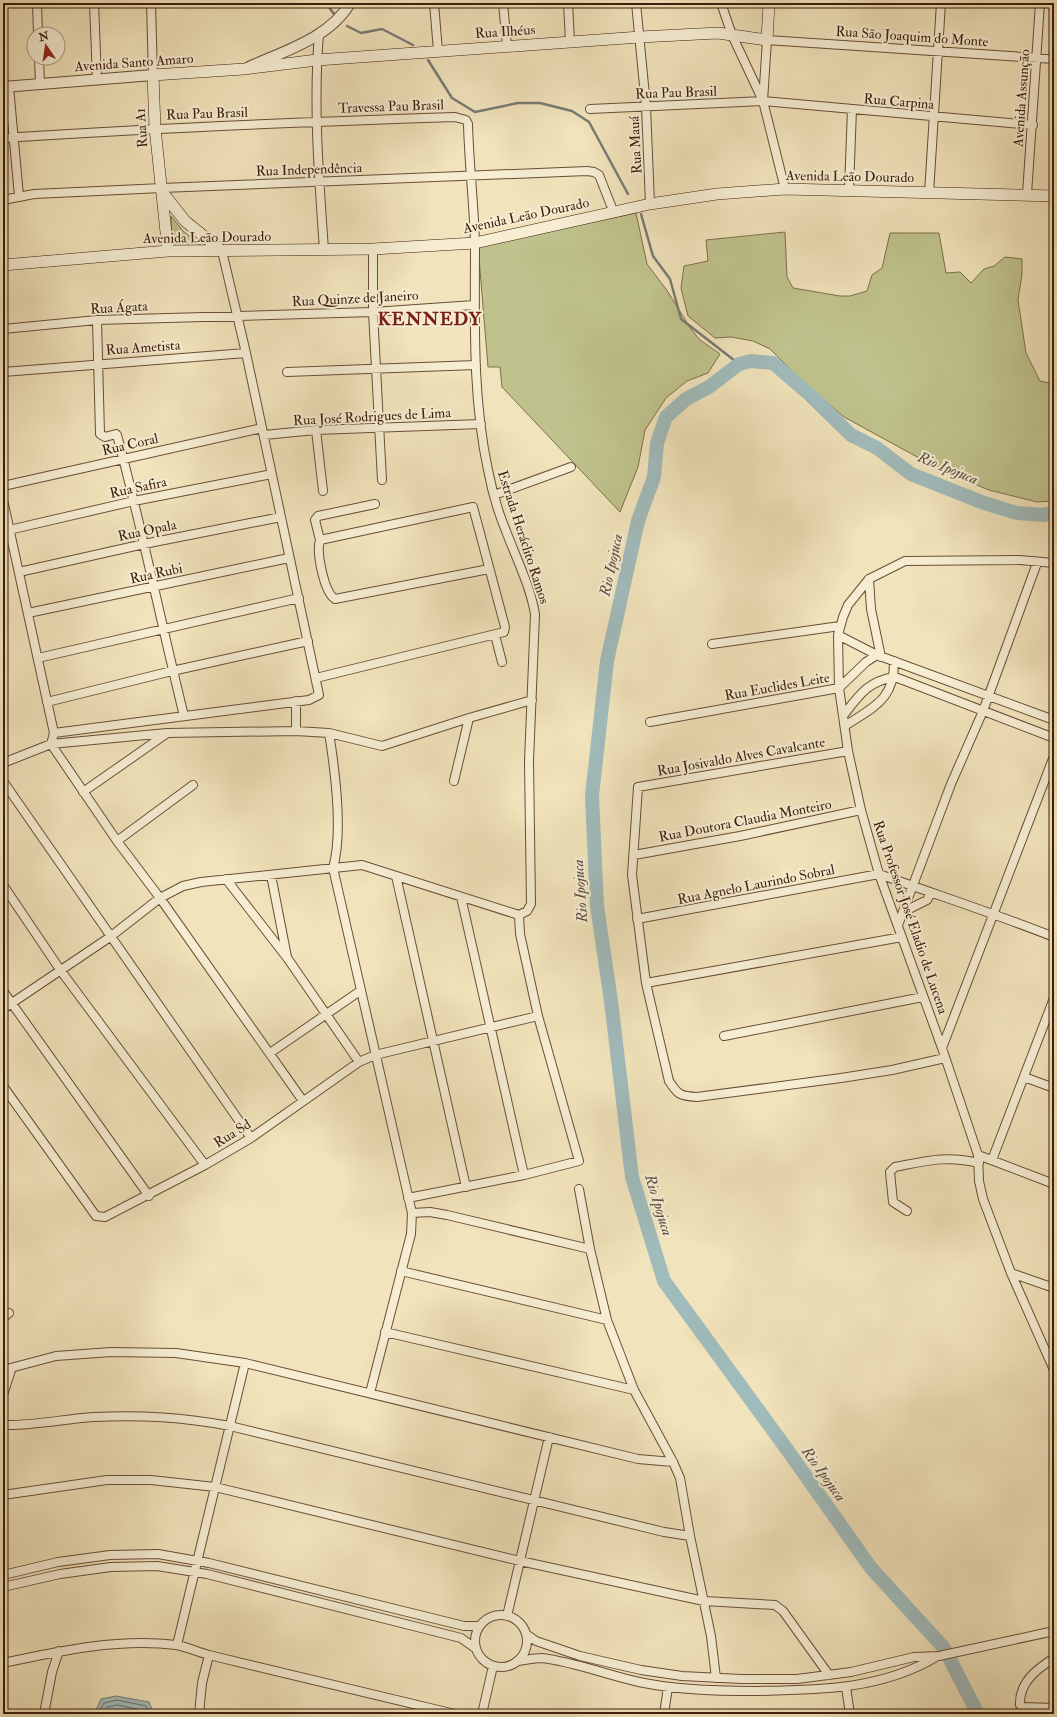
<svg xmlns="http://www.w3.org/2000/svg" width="1057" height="1717" font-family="'IM FELL Double Pica',serif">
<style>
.green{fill:#bfc28c;stroke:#7e6f4b}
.water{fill:#a0bbbc;stroke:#787b75}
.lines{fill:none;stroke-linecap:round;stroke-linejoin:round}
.shore{stroke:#6e6c63;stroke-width:1}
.stream{stroke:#787b75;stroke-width:2.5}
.river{stroke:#a0bbbc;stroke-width:14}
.minor-casing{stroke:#694e36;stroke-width:10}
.tertiary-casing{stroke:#694e36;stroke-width:12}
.secondary-casing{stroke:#3c1c0a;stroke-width:12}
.minor{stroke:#f6edd3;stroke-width:8}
.tertiary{stroke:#f6edd3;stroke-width:10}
.secondary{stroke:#f6edd3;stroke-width:11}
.labels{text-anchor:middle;stroke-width:4;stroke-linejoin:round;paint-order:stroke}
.street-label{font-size:14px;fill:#3c1c0a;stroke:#f6edd3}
.water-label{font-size:15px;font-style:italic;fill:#5a4c3f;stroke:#f6edd3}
.district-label{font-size:18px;font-weight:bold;letter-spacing:1px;fill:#7a1f14;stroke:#f6edd3}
</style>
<rect width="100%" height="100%" fill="#f1e3bb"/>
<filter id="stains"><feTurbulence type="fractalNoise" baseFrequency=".005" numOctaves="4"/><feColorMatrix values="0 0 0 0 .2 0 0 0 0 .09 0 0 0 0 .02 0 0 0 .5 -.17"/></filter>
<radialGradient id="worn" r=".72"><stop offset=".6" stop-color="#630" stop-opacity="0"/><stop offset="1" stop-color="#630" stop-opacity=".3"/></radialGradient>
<path class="green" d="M636 213 647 264 666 289 691 329 700 340 720 354 708 373 687 381 666 398 645 430 638 467 620 512 502 387 500 367H488L478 246Z
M171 216 183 231 203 247 172 245Z
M785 232 787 277 793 288 840 296H850L867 291 872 275 882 268 890 233H939L946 273 960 272 971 283 984 269 994 266 1005 257 1022 259V274L1018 300 1026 353 1040 381 1054 384V501L1037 502 989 490 941 470 844 417 802 381 770 349 753 341 731 337 715 338 688 316 681 288 684 266 708 261 706 240Z"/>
<path class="water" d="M116 1696 149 1702 154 1714H94L101 1699Z"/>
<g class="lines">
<path class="shore" d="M98 1714 104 1703 117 1700 146 1706 150 1714
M104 1714 107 1707 117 1705 142 1710 144 1714"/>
<path class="stream" d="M326 3 334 14
M347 26 361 33 382 29 413 45
M428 60 452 98 475 112 518 103H540L572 111 589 122 628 194
M641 214 653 256 670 279 681 319 739 364"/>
<path class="river" d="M978 1714 944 1648 871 1568 786 1448 664 1281 632 1177 611 1001 597 906 592 796 607 661 638 521 654 477 657 443 666 417 686 399 709 387 739 364 751 361 773 363 809 394 851 435 877 448 911 474 984 503 1017 513 1044 515 1054 512"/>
<g class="minor-casing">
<path id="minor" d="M37 3 38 34
M94 3 97 80
M151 3 153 75
M434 3 438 51
M503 3 507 46
M568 3 570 42
M636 3 646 106 650 204
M721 3 732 35 763 101 785 189
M319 34C313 105 319 178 324 250
M39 58 40 85
M9 87 19 196
M763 101 767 40 1054 59
M590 109 763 101 1033 125
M3 138C154 128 304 122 455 117L466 120 468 124C469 164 474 204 475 244 475 320 472 396 488 470 492 491 498 512 506 531 516 558 530 585 535 614L529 761 531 904 527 911 519 915
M849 189 852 109
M929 193 941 3
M1027 194 1040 3
M3 200 34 194 162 188 587 171 594 172 599 175 614 213
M373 249V312L382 480
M97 320 100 434 105 437 116 434 117 435C142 528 161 623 184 716
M3 329 97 320 373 312 474 305
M3 372 246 353 222 251
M287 372 476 365
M316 430 323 491
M264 435 316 430 481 424
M3 486 262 428
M494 495 571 467
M3 500 54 733 51 744 3 763
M9 530 134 501 272 474
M320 540 315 520 318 516 375 504
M1054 563 1020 560 905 561 869 579 848 605 843 617 838 635 839 688 848 751 861 810 879 874 942 1048 978 1155 979 1181 983 1199 1011 1273 1054 1288
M19 572 144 544 281 517
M869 579 871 609 881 657
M28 613 289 558
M495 635 502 662
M838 635 877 655
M712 644 840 626
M38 658 299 598
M316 678 504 632 505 627 473 507 320 540C316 552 324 592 335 599L489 569
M47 702 172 671 308 641
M843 716C859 695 868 681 895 677L1054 738
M650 722 839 688 866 662 877 655 1054 720
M845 726C873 707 895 700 894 661
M296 731V701
M54 733 309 700 319 695 246 353
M329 733C335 770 343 833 333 868L412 1213 411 1234 370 1393
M848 751 638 787 632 875 646 983 669 1081C678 1095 680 1096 697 1097L841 1078 892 1070 945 1058
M3 781 251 1138
M454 781 469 718
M83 792 166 734
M117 841 193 785
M634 855 740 836 861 810
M271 875 287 957
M396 876 466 1187
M226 879 288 959 359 1062
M3 885 61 971 205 1165
M461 897 524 1175
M903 912 927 900 931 893
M637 919 879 874C937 895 996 914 1054 937
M898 925 951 784 983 711 1037 563
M646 983 902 937
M3 991 149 1196
M3 1009 110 937 160 898 183 886 201 882 362 865 519 915
M724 1036 923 997
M942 1048 1054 756
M270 1053 360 991
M1024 1077 1054 1088
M3 1086 96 1216 105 1217 205 1165 251 1138 359 1062 375 1055 538 1016
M303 1101 160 898 117 841 51 744 167 733 296 731 329 733 382 746 469 718 532 700
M978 1155 1054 1184
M992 1160 1054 998
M579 1189 590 1249 607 1320 634 1390 673 1462 680 1478 690 1536 711 1636 716 1678
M408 1198 524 1175 579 1161 538 1016 520 934 519 915
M907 1211 893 1202 890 1172 895 1167C926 1161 946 1155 979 1163
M412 1213 430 1212 447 1215 590 1249
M401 1271 607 1320
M1011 1273 1054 1370
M3 1318 9 1313
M385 1332 634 1390
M3 1370 56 1356 111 1352 176 1353 245 1363 638 1459 673 1462
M3 1395 11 1370
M3 1425C34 1426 63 1419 94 1417 142 1415 182 1417 230 1426L664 1532 690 1536
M3 1495 107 1480H151L215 1487 520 1561 704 1601 775 1605 783 1611 829 1675
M3 1575 58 1562 110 1555 158 1554 209 1563 464 1626H479
M3 1587 60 1574 111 1567 157 1566 207 1574 461 1638 475 1648
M475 1641a26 26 0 1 1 52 0a26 26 0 1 1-52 0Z
M507 1616 549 1437
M526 1634 536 1641 580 1656 641 1670 682 1676 741 1679H797L851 1672 914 1657 939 1656 1054 1631
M177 1645 245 1363
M1054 1658C1037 1669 1019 1682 1020 1705L1023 1707 1054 1708
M518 1661C526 1660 534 1658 542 1658 575 1662 607 1675 639 1682 677 1690 716 1691 754 1691 817 1690 881 1690 936 1657
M3 1663C59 1651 118 1638 176 1645 187 1647 198 1652 209 1655L455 1714
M846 1687 850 1714
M44 1714 52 1672 59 1651
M199 1714 202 1683 209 1655
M482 1714 493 1666
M664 1714 668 1687"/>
</g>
<g class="tertiary-casing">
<path id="tertiary" d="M249 67C284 51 330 38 350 3
M3 87 153 75"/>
</g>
<g class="secondary-casing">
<path id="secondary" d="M163 193 185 221 222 251
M168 251 155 128 153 75 244 69 317 60 640 37 718 33 767 40 769 3
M3 265 168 251 373 249 475 243 650 204 717 194 785 189 1054 196"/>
</g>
<use href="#minor" class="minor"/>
<use href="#tertiary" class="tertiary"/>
<use href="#secondary" class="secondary"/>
</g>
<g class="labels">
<g class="street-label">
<text transform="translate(505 31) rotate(-4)" y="5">Rua Ilhéus</text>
<text transform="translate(912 36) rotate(4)" y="5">Rua São Joaquim do Monte</text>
<text transform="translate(134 62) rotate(-4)" y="5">Avenida Santo Amaro</text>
<text transform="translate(676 92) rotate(-2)" y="5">Rua Pau Brasil</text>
<text transform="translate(1021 98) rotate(-86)" y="5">Avenida Assunção</text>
<text transform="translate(899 101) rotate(5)" y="5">Rua Carpina</text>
<text transform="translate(391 106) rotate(-2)" y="5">Travessa Pau Brasil</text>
<text transform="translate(207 113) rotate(-2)" y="5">Rua Pau Brasil</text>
<text transform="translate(141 128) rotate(-94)" y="5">Rua A1</text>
<text transform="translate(635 145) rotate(-93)" y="5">Rua Mauá</text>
<text transform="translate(309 169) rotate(-2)" y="5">Rua Independência</text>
<text transform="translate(850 176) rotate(1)" y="5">Avenida Leão Dourado</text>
<text transform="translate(526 215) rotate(-12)" y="5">Avenida Leão Dourado</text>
<text transform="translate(207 237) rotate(-1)" y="5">Avenida Leão Dourado</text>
<text transform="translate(355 298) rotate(-3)" y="5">Rua Quinze de Janeiro</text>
<text transform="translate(119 307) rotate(-3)" y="5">Rua Ágata</text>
<text transform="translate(143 347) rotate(-4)" y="5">Rua Ametista</text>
<text transform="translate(372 416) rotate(-3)" y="5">Rua José Rodrigues de Lima</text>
<text transform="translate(130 444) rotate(-13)" y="5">Rua Coral</text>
<text transform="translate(138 487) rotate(-12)" y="5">Rua Safira</text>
<text transform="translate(147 530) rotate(-12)" y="5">Rua Opala</text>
<text transform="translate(524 537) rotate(72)" y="5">Estrada Heráclito Ramos</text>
<text transform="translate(156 573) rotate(-12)" y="5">Rua Rubi</text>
<text transform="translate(777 686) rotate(-10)" y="5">Rua Euclides Leite</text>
<text transform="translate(741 756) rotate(-10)" y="5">Rua Josivaldo Alves Cavalcante</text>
<text transform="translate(745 820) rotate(-11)" y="5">Rua Doutora Claudia Monteiro</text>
<text transform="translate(756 884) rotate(-11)" y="5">Rua Agnelo Laurindo Sobral</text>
<text transform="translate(911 917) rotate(71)" y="5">Rua Professor José Eladio de Lucena</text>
<text transform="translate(232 1133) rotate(-32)" y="5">Rua Sd</text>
</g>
<g class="water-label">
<text transform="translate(948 468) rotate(22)" y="5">Rio Ipojuca</text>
<text transform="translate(611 565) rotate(-78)" y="5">Rio Ipojuca</text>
<text transform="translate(580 891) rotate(-94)" y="5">Rio Ipojuca</text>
<text transform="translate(659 1205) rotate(73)" y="5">Rio Ipojuca</text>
<text transform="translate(824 1474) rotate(54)" y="5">Rio Ipojuca</text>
</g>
<g class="district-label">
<text x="430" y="325">KENNEDY</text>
</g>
</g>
<rect width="1057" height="1717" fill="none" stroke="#f1e3bb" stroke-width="16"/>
<rect x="4" y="4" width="1049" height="1709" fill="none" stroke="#3c1c0a" stroke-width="2"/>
<rect x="8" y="8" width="1041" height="1701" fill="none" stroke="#3c1c0a"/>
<g transform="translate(46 46) rotate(347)"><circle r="19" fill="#f6edd3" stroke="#ac9983"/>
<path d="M0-3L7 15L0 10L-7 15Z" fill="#8f2418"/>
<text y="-6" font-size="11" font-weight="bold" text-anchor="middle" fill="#3c1c0a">N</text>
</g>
<rect width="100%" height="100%" filter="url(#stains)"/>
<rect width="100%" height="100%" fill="url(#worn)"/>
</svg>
